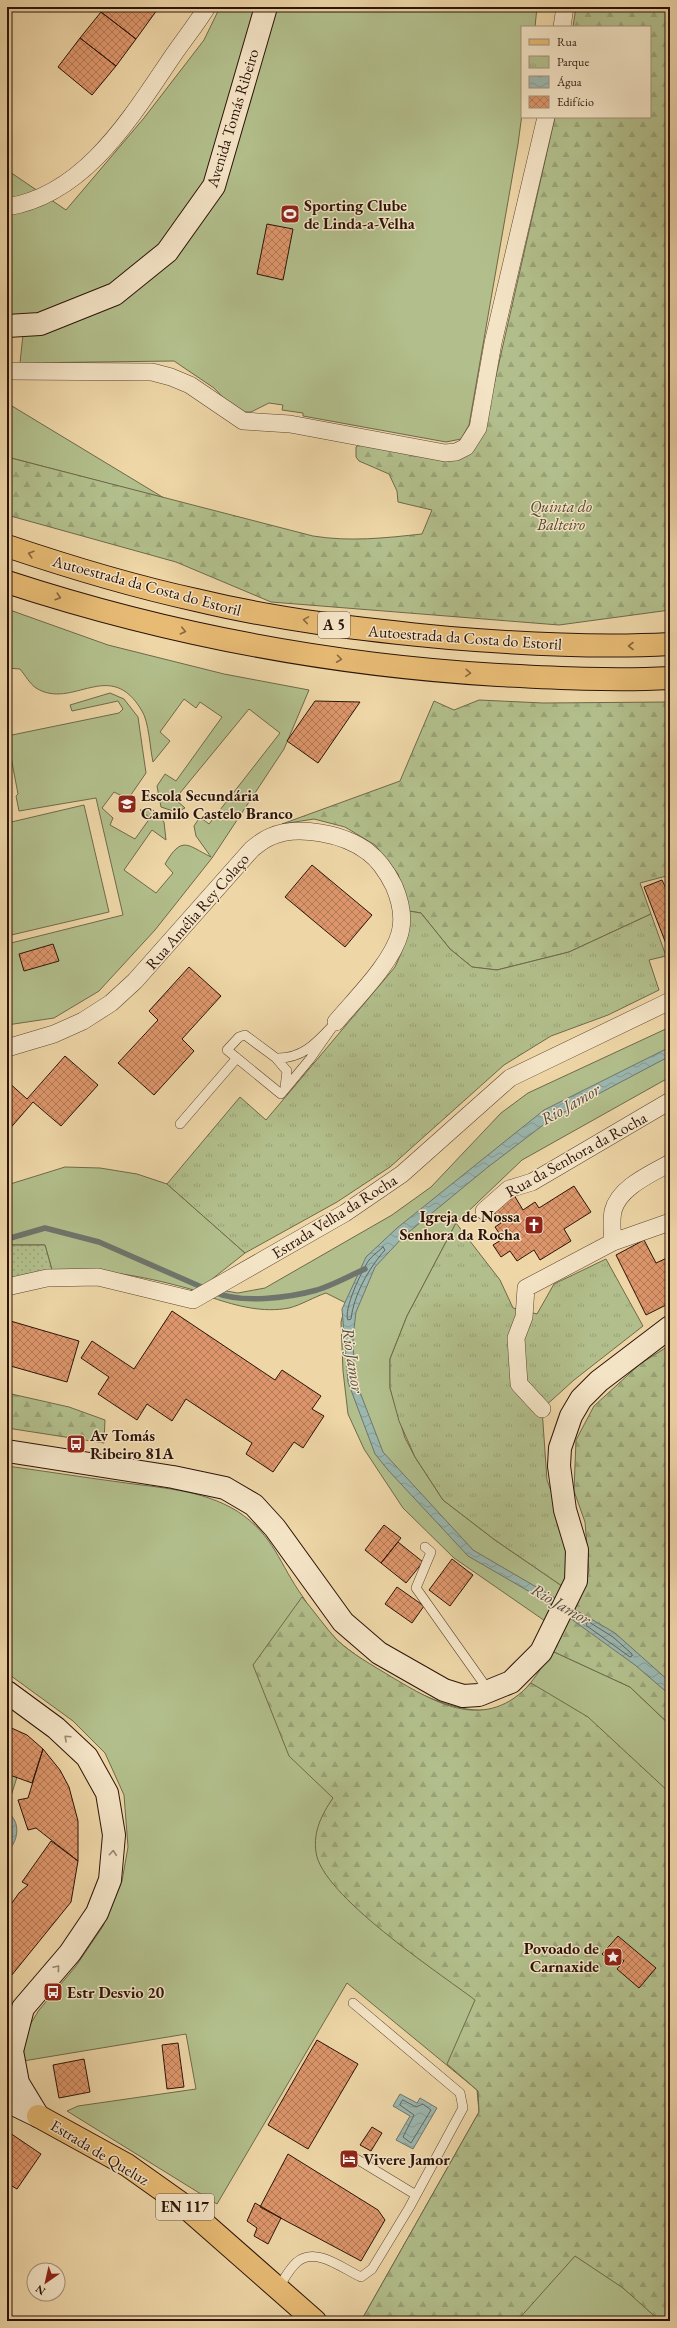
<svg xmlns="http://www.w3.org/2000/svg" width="677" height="2328" font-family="'EB Garamond',serif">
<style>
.grass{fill:#b2bf8c;stroke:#6f694a}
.forest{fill:url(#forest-firs);stroke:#6f694a}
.park{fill:url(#park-tufts);stroke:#6f694a}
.garden{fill:url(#garden-dots);stroke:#6f694a}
.water{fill:url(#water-waves);stroke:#6f756c}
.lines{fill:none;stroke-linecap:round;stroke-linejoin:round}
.shore{stroke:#64655c;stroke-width:1}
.stream{stroke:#6f756c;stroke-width:5.5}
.building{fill:url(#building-cross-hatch);stroke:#2c1308}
.lane-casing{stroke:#5c4430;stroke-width:10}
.street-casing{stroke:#5c4430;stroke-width:18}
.secondary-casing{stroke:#2c1308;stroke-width:24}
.primary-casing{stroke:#2c1308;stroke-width:24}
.highway-casing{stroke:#2c1308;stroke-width:24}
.lane{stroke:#f4e4c6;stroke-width:9}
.street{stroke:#f4e4c6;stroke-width:17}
.secondary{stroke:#f4e4c6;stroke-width:22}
.primary{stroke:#e7bb74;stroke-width:22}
.highway{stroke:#e7bb74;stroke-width:22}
.oneway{stroke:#8a673e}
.oneway2{stroke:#9a8670}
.labels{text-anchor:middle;stroke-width:3;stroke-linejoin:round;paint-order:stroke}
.shield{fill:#f4e4c6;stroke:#685241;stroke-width:1}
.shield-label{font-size:15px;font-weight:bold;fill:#2c1308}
.street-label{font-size:16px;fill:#2c1308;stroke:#f4e4c6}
.poi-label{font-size:16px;font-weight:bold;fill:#2c1308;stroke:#f4e4c6;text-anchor:start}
.park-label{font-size:16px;font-style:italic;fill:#544730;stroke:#f4e4c6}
.water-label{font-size:17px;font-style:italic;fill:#534c42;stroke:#f4e4c6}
</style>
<defs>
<pattern id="forest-firs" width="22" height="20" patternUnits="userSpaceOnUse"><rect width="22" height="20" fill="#b2bf8c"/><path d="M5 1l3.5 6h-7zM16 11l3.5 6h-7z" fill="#99a377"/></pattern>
<pattern id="park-tufts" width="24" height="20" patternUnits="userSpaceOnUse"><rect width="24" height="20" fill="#b2bf8c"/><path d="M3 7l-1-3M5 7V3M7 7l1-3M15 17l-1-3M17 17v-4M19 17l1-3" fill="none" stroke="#99a377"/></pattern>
<pattern id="garden-dots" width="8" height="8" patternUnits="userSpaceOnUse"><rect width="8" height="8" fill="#b2bf8c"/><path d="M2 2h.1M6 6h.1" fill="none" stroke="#99a377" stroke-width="1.8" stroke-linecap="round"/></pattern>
<pattern id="water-waves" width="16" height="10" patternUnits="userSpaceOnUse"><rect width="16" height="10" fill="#9bb7af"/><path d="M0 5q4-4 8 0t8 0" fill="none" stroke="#869c95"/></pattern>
<pattern id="building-cross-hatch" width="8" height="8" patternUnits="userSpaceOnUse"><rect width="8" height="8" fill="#dd966b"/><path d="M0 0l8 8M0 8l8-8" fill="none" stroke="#b37956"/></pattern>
</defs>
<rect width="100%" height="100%" fill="#eed6a7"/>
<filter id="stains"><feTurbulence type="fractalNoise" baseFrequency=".005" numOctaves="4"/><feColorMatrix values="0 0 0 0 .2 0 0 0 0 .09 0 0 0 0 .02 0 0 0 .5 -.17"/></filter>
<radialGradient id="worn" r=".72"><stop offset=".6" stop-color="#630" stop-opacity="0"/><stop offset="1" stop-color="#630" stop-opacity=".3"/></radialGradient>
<path class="grass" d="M220 7H537L535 27H522V114L518 144 469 425 461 439 446 442 303 416V413L282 410 283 405 269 403 251 412H237L214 388 174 361 20 363 24 325 7 326V170L66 210 144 118 204 40Z
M7 403 164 498 7 457Z
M7 609 108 645 224 674 309 690 284 749 212 858 155 930 99 991 54 1018 7 1025V944L123 915 96 798 19 811 16 796 18 794 7 736 119 713 123 709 118 701 72 711 70 705 110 693 124 699 138 717 146 773 128 799 114 792 102 808 113 818 110 825 135 839 150 818 140 810 151 808 164 822 166 840 152 830 124 870 156 893 173 873 165 864C182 835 187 845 211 857L196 836 194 826 200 817 209 824 280 733 249 709 175 799 185 808 176 812 161 807 157 786 165 774 176 781 222 717 200 702 196 708 184 699 160 732 170 741 153 762C150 749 149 722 142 711 110 656 73 711 36 688 30 684 25 675 20 669L7 668Z
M84 805 109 912 7 936V823Z
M670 1027V1077L522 1160 456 1223 407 1316 390 1359V1388L405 1438 415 1457 443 1500 495 1540 562 1586 545 1621 454 1558 403 1508 364 1449 348 1414 343 1371 341 1322 346 1303 326 1293C314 1297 301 1305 289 1308 263 1313 237 1306 213 1298L220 1290 238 1293 265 1288 392 1215 431 1187 501 1113 528 1093Z
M65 1167 100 1168 137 1174 167 1184 245 1253 197 1291C149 1277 102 1268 52 1270L45 1245H7V1185Z
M7 1466C44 1471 81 1477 119 1482 159 1488 201 1489 237 1511 275 1536 279 1564 303 1597 312 1612 326 1629 338 1641 371 1669 458 1726 502 1706 526 1695 538 1673 552 1651L630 1687 670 1725V2321H361L479 2112 477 2090 347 1983 217 2204 67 2111 78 2106 196 2089 186 2034 23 2061 24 2045 28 2028 39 2010 76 1966 103 1926 122 1881 128 1847 124 1795 105 1753 73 1721 7 1673Z
M7 1774 17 1777 11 1796 7 1794Z"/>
<path class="forest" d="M576 7H670V610L559 625 271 602 176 562 7 515V457L313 536C350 542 385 538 422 534L432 510 398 502 397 491 389 474 359 461 356 457V447L360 443 444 461C465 461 475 451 483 433L555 117H650V27H573Z
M479 700 543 703 670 702V875L640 883 651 914 569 952 497 970 472 967 450 949 421 913 409 911 398 874 375 845 345 827 314 819 282 824 400 781 434 701 454 710Z
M670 1345V1725L630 1687 552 1651 589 1571 585 1522 574 1491 576 1440 594 1406 640 1364Z
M7 1393 69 1407 105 1420 104 1443 7 1428Z
M302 1597C314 1611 325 1627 337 1640 352 1654 372 1665 390 1676 437 1704 486 1733 531 1683L588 1717 670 1793V2321H660L623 2288 575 2256 517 2321H361L479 2112 478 2091 447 2064 475 2000C438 1972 321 1895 316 1852 313 1831 322 1814 333 1798L289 1756 253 1665Z"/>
<path class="park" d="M409 911 421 913 450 949 472 967 497 970 569 952 651 914 666 956 649 960 659 990 608 1015 551 1036 504 1065 390 1167 337 1202 245 1253 167 1184 240 1097 266 1120 395 967C404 948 409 932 409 911Z
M456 1223 500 1280 513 1308 537 1314 554 1284 606 1259 643 1326 574 1380 542 1409 547 1480 566 1532 570 1563 562 1586 495 1540 443 1500 415 1457 399 1421 390 1388V1359L407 1316Z"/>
<path class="garden" d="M7 1245H45L52 1270 7 1279Z"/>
<path class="water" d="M670 1047V1056L551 1119 488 1167 404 1236 375 1267 356 1312 353 1337 354 1366 358 1387 383 1452 473 1550 615 1633 670 1682V1695L635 1665 549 1603 468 1556 388 1470 375 1454 348 1382 342 1309 366 1257 397 1228 544 1110Z
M7 1812C22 1822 18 1842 7 1852Z
M400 2094 417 2103 420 2098 437 2108 413 2149 396 2140 410 2116 393 2106Z"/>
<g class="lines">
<path class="shore" d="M383 1247 385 1250C369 1268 354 1294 351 1319L348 1320C343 1310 362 1270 369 1260 373 1255 379 1251 383 1247Z
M587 1623 589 1622 613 1637 632 1654V1656L630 1657 587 1626Z
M403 2100 416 2107 423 2104 431 2110 411 2143 403 2137 414 2115 400 2105Z"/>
<path class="stream" d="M7 1239 45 1228 99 1242 206 1289
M214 1292C241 1304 288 1298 317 1290 333 1285 349 1276 365 1269"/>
</g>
<path class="building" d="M104 7H153L157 10 136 39 101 12Z
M101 12 136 39 116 66 80 38Z
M80 38 116 66 92 95 58 67Z
M267 224 293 229 283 280 257 274Z
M315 701 360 702 318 763 287 741Z
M312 865 372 915 345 947 285 897Z
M662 880 670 897V954L644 887Z
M53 944 59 961 24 971 19 954Z
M189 967 221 996 182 1039 194 1051 154 1095 118 1063 158 1020 149 1011Z
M65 1056 98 1085 61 1126 33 1102 7 1132V1081L27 1099Z
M574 1186 591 1212 564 1229 571 1241 540 1260 534 1250 517 1261 510 1251 501 1257 493 1245 503 1239 495 1227 501 1223 492 1209 514 1195 523 1210 535 1202 539 1208Z
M644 1240 656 1263 667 1258 670 1265V1303L646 1315 616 1255Z
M172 1311 275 1380 282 1370 321 1396 312 1409 324 1416 303 1448 294 1442 273 1472 246 1454 252 1443 186 1399 172 1421 147 1404 137 1420 98 1394 109 1377 81 1358 92 1341 134 1369Z
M7 1320 79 1341 67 1382 7 1365Z
M384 1525 401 1538 381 1563 365 1550Z
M398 1542 423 1562 406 1583 381 1563Z
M452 1559 473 1575 450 1606 429 1590Z
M397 1587 424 1606 412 1623 385 1604Z
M7 1726 27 1735 43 1749 32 1783 7 1774Z
M43 1749 60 1770 69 1787 78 1821V1861L36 1828 28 1830 18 1800 28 1798Z
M51 1841 78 1861 71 1902 7 1981V1910L19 1893 28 1885 22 1882Z
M618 1936 656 1968 639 1988 617 1969 624 1961 614 1953 608 1960 602 1954Z
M317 2040 358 2064 308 2149 268 2125Z
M178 2043 184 2087 167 2089 162 2045Z
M84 2059 90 2092 59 2098 53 2065Z
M372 2127 382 2133 371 2151 360 2145Z
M7 2131 41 2154 17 2189 7 2183Z
M288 2154 378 2210 385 2220 361 2261 260 2207Z
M255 2203 281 2218 268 2244 254 2236 257 2228 247 2221Z"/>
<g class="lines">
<g class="lane-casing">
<path id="lane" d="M336 1022 310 1059 281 1094 227 1050 239 1037 245 1035 276 1058C304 1059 318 1041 336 1022Z
M276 1058 287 1071 285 1087
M180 1124 237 1058
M425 1547 431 1552 416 1588 489 1691
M355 2158 416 2195
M279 2287C284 2279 290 2268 297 2262 316 2246 343 2269 361 2277L372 2269 409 2208 463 2108 460 2093 353 2003"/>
</g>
<g class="street-casing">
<path id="street" d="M562 27 565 7
M7 207C84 195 130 119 170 60 182 42 196 25 207 7
M7 371 152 372 171 377 190 385 243 421 290 424 445 453 456 452 466 447 478 428 493 343 546 117
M7 1048 54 1034 83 1021 111 1003 135 981 252 849C257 845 263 840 270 837 297 824 345 834 368 852 379 860 388 874 394 886 400 900 404 918 400 933 392 963 356 998 336 1022
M484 1211 509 1189 532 1182 670 1101
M613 1242C612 1232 611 1221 613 1211 619 1187 651 1174 670 1163
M7 1287 47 1278 98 1277 193 1300 345 1213 402 1174 510 1078 670 1001
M542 1409 519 1384 516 1338 524 1317 526 1288 613 1242 670 1222"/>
</g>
<g class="secondary-casing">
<path id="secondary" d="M7 326 40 324 115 294 167 252 214 186 266 7
M7 1451 173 1477 225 1488 254 1505 275 1528 343 1622 379 1653 444 1690 463 1696 479 1695 511 1682 541 1652 576 1581 577 1550 565 1510 559 1466 560 1448 571 1416 581 1399 599 1381 670 1327
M7 1692 56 1728 87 1757 107 1793 114 1835 110 1880 97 1913 70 1953 23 2008 12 2051 18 2083 38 2116
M7 2101 38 2116"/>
</g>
<g class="primary-casing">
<path id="primary" d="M38 2116 127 2165 182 2204 315 2321"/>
</g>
<g class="highway-casing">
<path id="highway" d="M7 546C69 567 132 586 196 600 279 620 365 630 450 638 523 644 597 648 670 644
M7 582C166 634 330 665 498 675 555 678 613 681 670 678"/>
</g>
<use href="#lane" class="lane"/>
<use href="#street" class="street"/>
<use href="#secondary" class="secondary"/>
<use href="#primary" class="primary"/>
<use href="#highway" class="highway"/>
</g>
<defs><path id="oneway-chevron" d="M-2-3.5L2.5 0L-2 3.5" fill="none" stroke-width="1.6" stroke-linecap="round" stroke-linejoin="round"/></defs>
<g class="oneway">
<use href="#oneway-chevron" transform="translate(31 554) rotate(-163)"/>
<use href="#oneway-chevron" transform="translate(58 597) rotate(17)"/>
<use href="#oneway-chevron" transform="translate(306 620) rotate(-171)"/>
<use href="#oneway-chevron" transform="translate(183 631) rotate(13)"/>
<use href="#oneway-chevron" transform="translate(631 646) rotate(180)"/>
<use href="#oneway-chevron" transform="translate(339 659) rotate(7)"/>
<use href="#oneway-chevron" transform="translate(468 673) rotate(4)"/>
</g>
<g class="oneway2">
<use href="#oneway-chevron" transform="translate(67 1738) rotate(-137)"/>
<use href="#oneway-chevron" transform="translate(113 1853) rotate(-85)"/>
<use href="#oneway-chevron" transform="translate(57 1968) rotate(-50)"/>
</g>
<defs>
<g id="stadium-square" transform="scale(1)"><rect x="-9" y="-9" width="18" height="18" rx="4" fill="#8f2418" stroke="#f4e4c6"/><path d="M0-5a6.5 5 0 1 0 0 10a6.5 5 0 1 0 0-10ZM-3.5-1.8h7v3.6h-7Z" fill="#fff"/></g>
<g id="school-square" transform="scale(1)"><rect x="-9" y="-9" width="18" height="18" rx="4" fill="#8f2418" stroke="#f4e4c6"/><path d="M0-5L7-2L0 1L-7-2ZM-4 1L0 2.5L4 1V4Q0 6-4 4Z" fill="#fff"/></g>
<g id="church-square" transform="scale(1)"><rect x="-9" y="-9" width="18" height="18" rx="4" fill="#8f2418" stroke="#f4e4c6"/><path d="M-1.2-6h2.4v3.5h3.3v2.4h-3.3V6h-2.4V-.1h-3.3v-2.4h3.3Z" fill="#fff"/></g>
<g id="bus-square" transform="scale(1)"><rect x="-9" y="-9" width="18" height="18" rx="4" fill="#8f2418" stroke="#f4e4c6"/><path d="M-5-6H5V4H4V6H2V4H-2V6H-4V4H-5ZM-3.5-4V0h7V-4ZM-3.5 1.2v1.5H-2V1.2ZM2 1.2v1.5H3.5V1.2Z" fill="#fff"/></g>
<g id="sight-square" transform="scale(1)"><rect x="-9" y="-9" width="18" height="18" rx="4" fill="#8f2418" stroke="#f4e4c6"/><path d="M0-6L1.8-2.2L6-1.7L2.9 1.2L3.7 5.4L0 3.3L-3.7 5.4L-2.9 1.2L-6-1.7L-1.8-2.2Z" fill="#fff"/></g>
<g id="hotel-square" transform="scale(1)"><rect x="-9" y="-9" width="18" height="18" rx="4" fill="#8f2418" stroke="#f4e4c6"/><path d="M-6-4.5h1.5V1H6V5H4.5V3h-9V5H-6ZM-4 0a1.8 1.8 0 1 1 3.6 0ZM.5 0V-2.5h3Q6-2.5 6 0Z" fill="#fff"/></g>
</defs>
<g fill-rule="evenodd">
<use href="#stadium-square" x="290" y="214"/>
<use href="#school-square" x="127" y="804"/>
<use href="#church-square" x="534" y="1225"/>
<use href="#bus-square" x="76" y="1444"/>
<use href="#sight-square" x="613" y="1957"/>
<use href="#bus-square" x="53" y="1992"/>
<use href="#hotel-square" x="349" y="2159"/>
</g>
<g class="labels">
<g class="shield">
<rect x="318" y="612" width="32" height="26" rx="3"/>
<rect x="156" y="2194" width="58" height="26" rx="3"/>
</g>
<g class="shield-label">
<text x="334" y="630">A 5</text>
<text x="185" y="2212">EN 117</text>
</g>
<g class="street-label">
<text transform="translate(232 118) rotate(-73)" y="6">Avenida Tomás Ribeiro</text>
<text transform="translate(147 585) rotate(15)" y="6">Autoestrada da Costa do Estoril</text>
<text transform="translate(465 637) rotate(4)" y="6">Autoestrada da Costa do Estoril</text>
<text transform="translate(197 911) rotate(-49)" y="6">Rua Amélia Rey Colaço</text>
<text transform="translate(576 1154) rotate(-29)" y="6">Rua da Senhora da Rocha</text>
<text transform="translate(334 1216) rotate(-32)" y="6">Estrada Velha da Rocha</text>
<text transform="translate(100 2152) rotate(31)" y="6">Estrada de Queluz</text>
</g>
<g class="poi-label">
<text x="304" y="211">Sporting Clube<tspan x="304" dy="18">de Linda-a-Velha</tspan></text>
<text x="141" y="801">Escola Secundária<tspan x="141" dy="18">Camilo Castelo Branco</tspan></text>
<text x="520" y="1222" text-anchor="end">Igreja de Nossa<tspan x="520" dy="18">Senhora da Rocha</tspan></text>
<text x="90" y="1441">Av Tomás<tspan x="90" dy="18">Ribeiro 81A</tspan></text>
<text x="599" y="1954" text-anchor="end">Povoado de<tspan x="599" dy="18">Carnaxide</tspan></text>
<text x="67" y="1998">Estr Desvio 20</text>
<text x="363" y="2165">Vivere Jamor</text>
</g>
<g class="park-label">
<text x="561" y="512">Quinta do<tspan x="561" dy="18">Balteiro</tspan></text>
</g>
<g class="water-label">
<text transform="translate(570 1104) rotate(-30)" y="6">Rio Jamor</text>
<text transform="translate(353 1360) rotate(81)" y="6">Rio Jamor</text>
<text transform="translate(561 1604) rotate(30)" y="6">Rio Jamor</text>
</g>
</g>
<rect width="677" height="2328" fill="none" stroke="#eed6a7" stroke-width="24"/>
<rect x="8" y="8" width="661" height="2312" fill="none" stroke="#2c1308" stroke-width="2"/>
<rect x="12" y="12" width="653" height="2304" fill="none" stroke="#2c1308"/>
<rect x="521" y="26" width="130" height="92" fill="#f4e4c6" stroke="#a4907a"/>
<rect x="529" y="39" width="20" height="6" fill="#e7bb74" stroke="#a4907a"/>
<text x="557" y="46" font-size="12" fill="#2c1308">Rua</text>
<rect x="529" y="56" width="20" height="12" fill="url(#park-tufts)" stroke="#a4907a"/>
<text x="557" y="66" font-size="12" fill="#2c1308">Parque</text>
<rect x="529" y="76" width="20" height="12" fill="url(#water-waves)" stroke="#a4907a"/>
<text x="557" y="86" font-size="12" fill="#2c1308">Água</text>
<rect x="529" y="96" width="20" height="12" fill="url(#building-cross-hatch)" stroke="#a4907a"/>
<text x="557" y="106" font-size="12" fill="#2c1308">Edifício</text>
<g transform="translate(46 2282) rotate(214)"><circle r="19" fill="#f4e4c6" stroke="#a4907a"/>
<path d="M0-3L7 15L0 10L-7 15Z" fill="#8f2418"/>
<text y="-6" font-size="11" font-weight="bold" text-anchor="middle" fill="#2c1308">N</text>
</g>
<rect width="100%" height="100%" filter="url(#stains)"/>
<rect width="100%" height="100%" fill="url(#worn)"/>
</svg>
